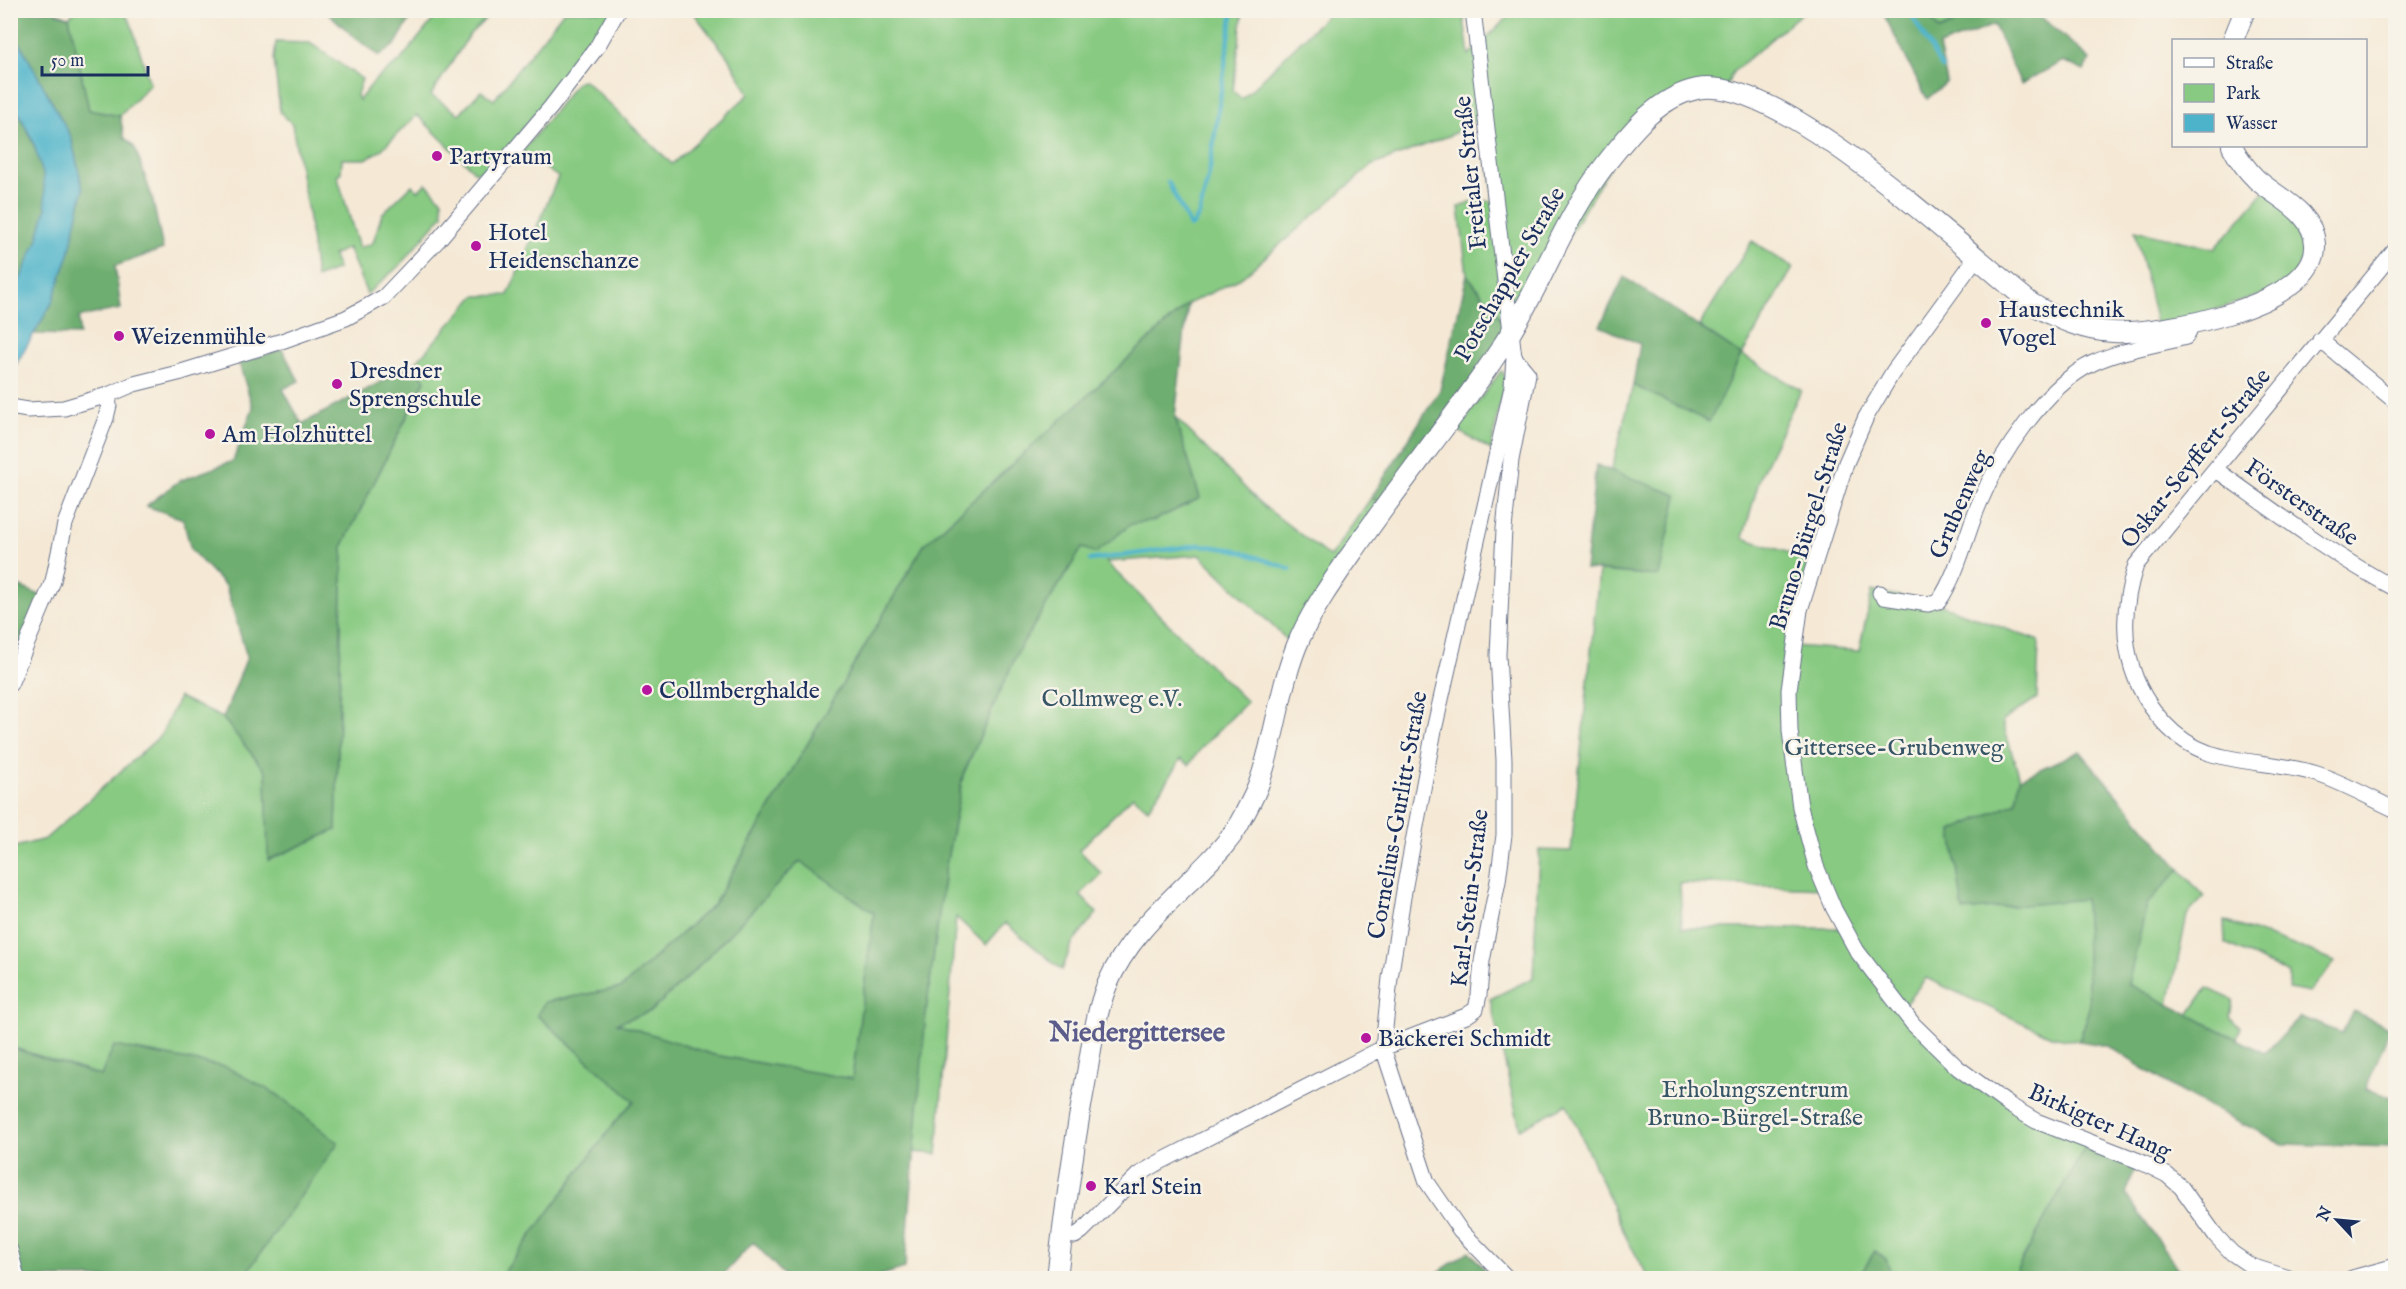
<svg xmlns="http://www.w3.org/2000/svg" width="2406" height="1289" font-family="'IM FELL English',serif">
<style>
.green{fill:#88ca82;stroke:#527c70;stroke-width:1.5;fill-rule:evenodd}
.forest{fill:#6eae70;stroke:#446e67;stroke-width:1.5;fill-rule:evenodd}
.water{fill:#4cb3ca;stroke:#347194;stroke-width:1.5}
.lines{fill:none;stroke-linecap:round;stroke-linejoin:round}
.stream{stroke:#4cb3ca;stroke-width:4.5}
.minor-casing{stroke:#677088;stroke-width:17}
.tertiary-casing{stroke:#677088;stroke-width:22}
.minor{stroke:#fff;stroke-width:15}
.tertiary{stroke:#fff;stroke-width:20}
.poi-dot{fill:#b5179e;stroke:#f7f3e8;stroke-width:2}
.labels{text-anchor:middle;stroke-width:5;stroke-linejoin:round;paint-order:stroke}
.poi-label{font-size:24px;fill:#1b2f5e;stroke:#f7f3e8;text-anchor:start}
.street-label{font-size:24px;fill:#1b2f5e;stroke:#f7f3e8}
.park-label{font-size:24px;fill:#365667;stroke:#f7f3e8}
.quarter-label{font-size:27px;font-weight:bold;fill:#5b5c8b;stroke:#f7f3e8}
</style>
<rect width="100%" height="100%" fill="#f7f3e8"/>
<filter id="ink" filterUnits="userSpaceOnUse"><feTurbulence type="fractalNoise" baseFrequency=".0167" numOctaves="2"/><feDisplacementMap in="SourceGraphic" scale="12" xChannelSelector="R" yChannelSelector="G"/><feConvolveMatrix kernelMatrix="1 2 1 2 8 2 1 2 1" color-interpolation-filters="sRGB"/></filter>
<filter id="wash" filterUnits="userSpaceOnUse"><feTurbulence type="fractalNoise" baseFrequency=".008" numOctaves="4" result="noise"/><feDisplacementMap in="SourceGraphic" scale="24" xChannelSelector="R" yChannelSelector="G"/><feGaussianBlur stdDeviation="1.35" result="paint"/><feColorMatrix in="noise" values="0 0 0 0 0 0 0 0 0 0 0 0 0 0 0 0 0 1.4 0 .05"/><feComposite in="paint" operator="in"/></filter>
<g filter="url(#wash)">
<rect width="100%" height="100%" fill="#f5e9d6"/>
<path class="green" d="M75 11H123L131 23 150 84 120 116 89 111 69 17Z
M440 11H494L470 34 431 95 459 114 481 91 494 100 564 11H613L575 69 551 93 513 142 488 169 476 173 417 115 380 151 366 159H342L341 173 337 175 359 248 373 243 382 214 412 185 418 191 426 183 442 200 443 215 399 266 367 294 348 248 333 255 338 269 316 278 308 212 292 124 280 112 274 59 276 42 310 43 362 79 357 95 359 100 375 80 400 61Z
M692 11H1243L1233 91 1242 99 1331 11H1463L1469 55 1514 11H1804L1733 72 1725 89 1706 88 1628 137 1511 331 1467 275 1459 207 1477 200 1494 202 1486 114 1451 135 1371 166 1241 278 1188 304 924 545 714 904 621 988 545 1002 537 1015 634 1101 616 1121 500 1278H243L338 1142 102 1076 11 1047V848L45 839 61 825 161 735 179 697 223 718 266 772 269 860 336 830 343 545 425 381 414 364 475 296 508 295 558 177 522 152 578 81 584 80 672 164 749 94 730 60Z
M1926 11H1983L1939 30Z
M2267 188 2314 235 2288 287 2157 328 2135 230 2215 249Z
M1752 241 1793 268 1742 355 1801 390 1761 474 1743 538 1815 561 1794 646 1859 651 1872 591 1936 603 2039 641 2037 698 2002 721 2020 778 2016 802 1952 831 1963 911 2086 898 2089 1012 2079 1041 2051 1036 1926 978 1901 1009 1971 1078 2088 1142 2012 1278H1892L1886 1259 1875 1251 1858 1278H1649L1627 1239 1567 1104 1520 1129 1490 999 1533 978 1539 850 1571 851 1599 571 1658 576 1677 495 1611 472 1633 385 1709 421 1741 355 1699 326ZM1680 883 1825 888 1843 928H1682Z
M1501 371 1503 372 1505 378 1491 450 1457 430Z
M1175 417 1261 504 1330 557 1371 498 1385 504 1299 641 1287 640 1200 555 1106 562 1247 702 1202 747 1189 765 1181 759 1148 809 1133 796 1079 850 1102 874 1080 895 1097 913 1072 944 1062 970 1005 923 986 945 956 917 937 1154 913 1152 926 1011 945 870 963 775 1019 649 1082 548 1096 552 1131 524 1155 520 1200 498Z
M800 861 874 913 852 1079 714 1055 616 1023 651 1011 690 975Z
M2180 869 2204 897 2187 915 2169 1005 2127 984 2147 904Z
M2224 921 2302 948 2335 962 2309 993 2289 989V974L2225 943Z
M2207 988 2233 1000 2230 1017 2240 1028 2237 1039 2189 1015Z"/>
<path class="forest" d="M11 11H53L69 17 89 110 120 116 124 137 135 148 152 197 163 249 115 266 121 309 79 317V335L34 334 52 303 69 254 83 190 71 137 17 38 11 30Z
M326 11 415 10V11L395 45 379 56 353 36Z
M1882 11H1926L1939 30 1983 11H2034L2090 59 2084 71 2063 61 2021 84 1994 25 1939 46 1947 82 1927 99Z
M10 98C28 131 51 170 46 210 41 242 24 272 11 300Z
M1467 275 1511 331 1385 504 1371 498 1440 390Z
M1624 277 1741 355 1709 422 1633 385 1640 344 1600 326Z
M1188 304 1175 417 1200 498 1155 520 1131 524 1096 553 1082 548 1019 649 963 775 945 870 926 1011 905 1268 872 1278H787L753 1242 720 1278H500L616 1121 634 1101 537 1015 545 1002 621 988 714 904 924 545ZM800 861 874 913 852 1079 714 1055 617 1023 651 1011 690 975Z
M282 349 299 381 283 389 302 424 414 364 425 380 343 545 336 830 268 860 266 772 223 718 247 657 226 587 191 550 183 519 146 506 179 481 233 461 253 408 239 363Z
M1596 465 1677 495 1659 576 1585 569Z
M11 583 47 598 11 684Z
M2080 751 2180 869 2147 904 2128 984 2265 1053 2300 1017 2342 1033 2353 1011 2390 1028 2366 1089 2395 1098V1147L2283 1144 2181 1092 2108 1046 2079 1041 2089 1012 2085 899 1963 911 1952 831 2016 802 2020 778Z
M114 1046 226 1067 278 1095 338 1143 243 1278H17L10 1250V1047L101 1076Z
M2088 1142 2139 1161 2125 1193 2177 1268 2190 1278H2012Z
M1469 1251 1492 1278H1430Z
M1875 1251 1886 1259 1892 1278H1858Z"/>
<path class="water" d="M11 30 17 38 71 137 83 190 69 254 52 303 11 373V300L37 241 46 209 43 174 33 141 11 98Z"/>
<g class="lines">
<path class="stream" d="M1909 10 1942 68
M1168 182 1190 226 1193 225 1199 215 1209 174 1233 10
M1090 560 1200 545 1236 550 1290 569"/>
</g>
</g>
<g filter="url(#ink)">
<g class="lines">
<g class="minor-casing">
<path id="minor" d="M1473 10 1514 357 1512 387 1434 730 1405 885 1390 978 1383 1048 1427 1182 1460 1230 1507 1278
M2396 249 2136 565C2117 621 2123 678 2164 723 2176 736 2192 747 2209 753 2244 764 2282 763 2317 774 2344 783 2370 798 2396 810
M1976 258 1893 372 1866 417 1846 463 1800 610 1789 690 1790 731 1800 807 1816 866 1834 909 1857 951 1913 1024 1958 1068 2009 1105 2036 1121 2139 1161 2167 1175 2181 1187 2216 1236 2232 1253 2251 1266 2289 1278
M2320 340 2396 402
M10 407 28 410 64 408 108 395 134 384 178 373 279 342 346 318 384 297 439 239 551 107 597 47 618 10
M2215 469C2274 511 2332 555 2396 589
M1880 593 1884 597 1928 604 1939 601C1958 573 1966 535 1979 504 1999 456 2045 386 2093 363 2121 350 2156 345 2186 337L2189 331 2187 323
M10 684 53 581 65 524 106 418 109 405 108 395
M1062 1234 1075 1236 1082 1231 1138 1175 1158 1163 1383 1048 1466 1016 1476 1009 1479 995 1482 961 1498 881 1504 835V760L1498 655 1504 529 1511 460 1528 374 1514 357
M10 1250 17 1278
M2352 1278 2396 1266"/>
</g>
<g class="tertiary-casing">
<path id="tertiary" d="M2233 40 2245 10
M1057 1278C1065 1209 1074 1142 1087 1073 1092 1045 1096 1012 1107 985 1126 940 1163 907 1197 874 1212 858 1227 845 1238 826 1245 813 1253 799 1258 786 1276 738 1279 685 1300 638 1315 605 1336 576 1357 546 1406 474 1464 407 1510 334 1545 277 1566 214 1608 161 1631 132 1658 97 1697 89 1778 72 1967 253 2032 304 2058 319 2083 331 2113 332 2159 335 2319 306 2315 244 2313 211 2277 198 2256 179 2246 169 2238 158 2232 146"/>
</g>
<use href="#minor" class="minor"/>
<use href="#tertiary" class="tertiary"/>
</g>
</g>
<g class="poi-dot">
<circle cx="437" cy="156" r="6"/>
<circle cx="476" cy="246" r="6"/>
<circle cx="1986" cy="323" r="6"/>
<circle cx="119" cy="336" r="6"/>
<circle cx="337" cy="384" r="6"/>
<circle cx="210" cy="434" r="6"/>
<circle cx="647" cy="690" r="6"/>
<circle cx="1366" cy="1038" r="6"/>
<circle cx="1091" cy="1186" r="6"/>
</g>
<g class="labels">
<g class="poi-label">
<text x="449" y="164">Partyraum</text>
<text x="488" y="240">Hotel<tspan x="488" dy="28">Heidenschanze</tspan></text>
<text x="1998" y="317">Haustechnik<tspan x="1998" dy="28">Vogel</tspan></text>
<text x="131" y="344">Weizenmühle</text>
<text x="349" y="378">Dresdner<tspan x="349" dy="28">Sprengschule</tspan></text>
<text x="222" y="442">Am Holzhüttel</text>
<text x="659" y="698">Collmberghalde</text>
<text x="1378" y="1046">Bäckerei Schmidt</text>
<text x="1103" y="1194">Karl Stein</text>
</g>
<g class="street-label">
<text transform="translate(1470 173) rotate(-96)" y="8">Freitaler Straße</text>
<text transform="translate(1509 274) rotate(-60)" y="8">Potschappler Straße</text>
<text transform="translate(2195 458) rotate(-51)" y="8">Oskar-Seyffert-Straße</text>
<text transform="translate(2302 502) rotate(35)" y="8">Försterstraße</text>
<text transform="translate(1959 504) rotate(-66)" y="8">Grubenweg</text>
<text transform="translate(1808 526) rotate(-73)" y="8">Bruno-Bürgel-Straße</text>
<text transform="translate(1397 815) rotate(-80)" y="8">Cornelius-Gurlitt-Straße</text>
<text transform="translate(1469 898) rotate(-83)" y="8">Karl-Stein-Straße</text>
<text transform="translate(2100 1121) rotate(24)" y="8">Birkigter Hang</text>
</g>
<g class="park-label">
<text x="1112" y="706">Collmweg e.V.</text>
<text x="1894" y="755">Gittersee-Grubenweg</text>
<text x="1755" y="1097">Erholungszentrum<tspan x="1755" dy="28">Bruno-Bürgel-Straße</tspan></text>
</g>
<g class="quarter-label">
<text x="1137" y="1041">Niedergittersee</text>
</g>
</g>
<rect width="2406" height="1289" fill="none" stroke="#f7f3e8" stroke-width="36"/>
<rect x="2172" y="39" width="195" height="108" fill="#f7f3e8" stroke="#9fa5b1" stroke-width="1.5"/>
<rect x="2184" y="58" width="30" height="9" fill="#ffffff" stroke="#9fa5b1" stroke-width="1.5"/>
<text x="2226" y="69" font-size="18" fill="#1b2f5e">Straße</text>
<rect x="2184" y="84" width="30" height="18" fill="#88ca82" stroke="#9fa5b1" stroke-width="1.5"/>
<text x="2226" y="99" font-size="18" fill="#1b2f5e">Park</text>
<rect x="2184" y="114" width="30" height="18" fill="#4cb3ca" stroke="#9fa5b1" stroke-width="1.5"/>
<text x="2226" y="129" font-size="18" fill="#1b2f5e">Wasser</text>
<g transform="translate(2337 1220) rotate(296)" stroke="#f7f3e8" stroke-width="4.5" paint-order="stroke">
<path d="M0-4.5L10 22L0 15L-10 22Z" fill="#1b2f5e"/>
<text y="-9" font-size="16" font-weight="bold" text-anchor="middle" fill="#1b2f5e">N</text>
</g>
<path d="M42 66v9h106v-9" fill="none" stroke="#1b2f5e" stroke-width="3"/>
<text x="51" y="66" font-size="18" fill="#1b2f5e" stroke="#f7f3e8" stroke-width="4.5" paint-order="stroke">50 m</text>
</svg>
